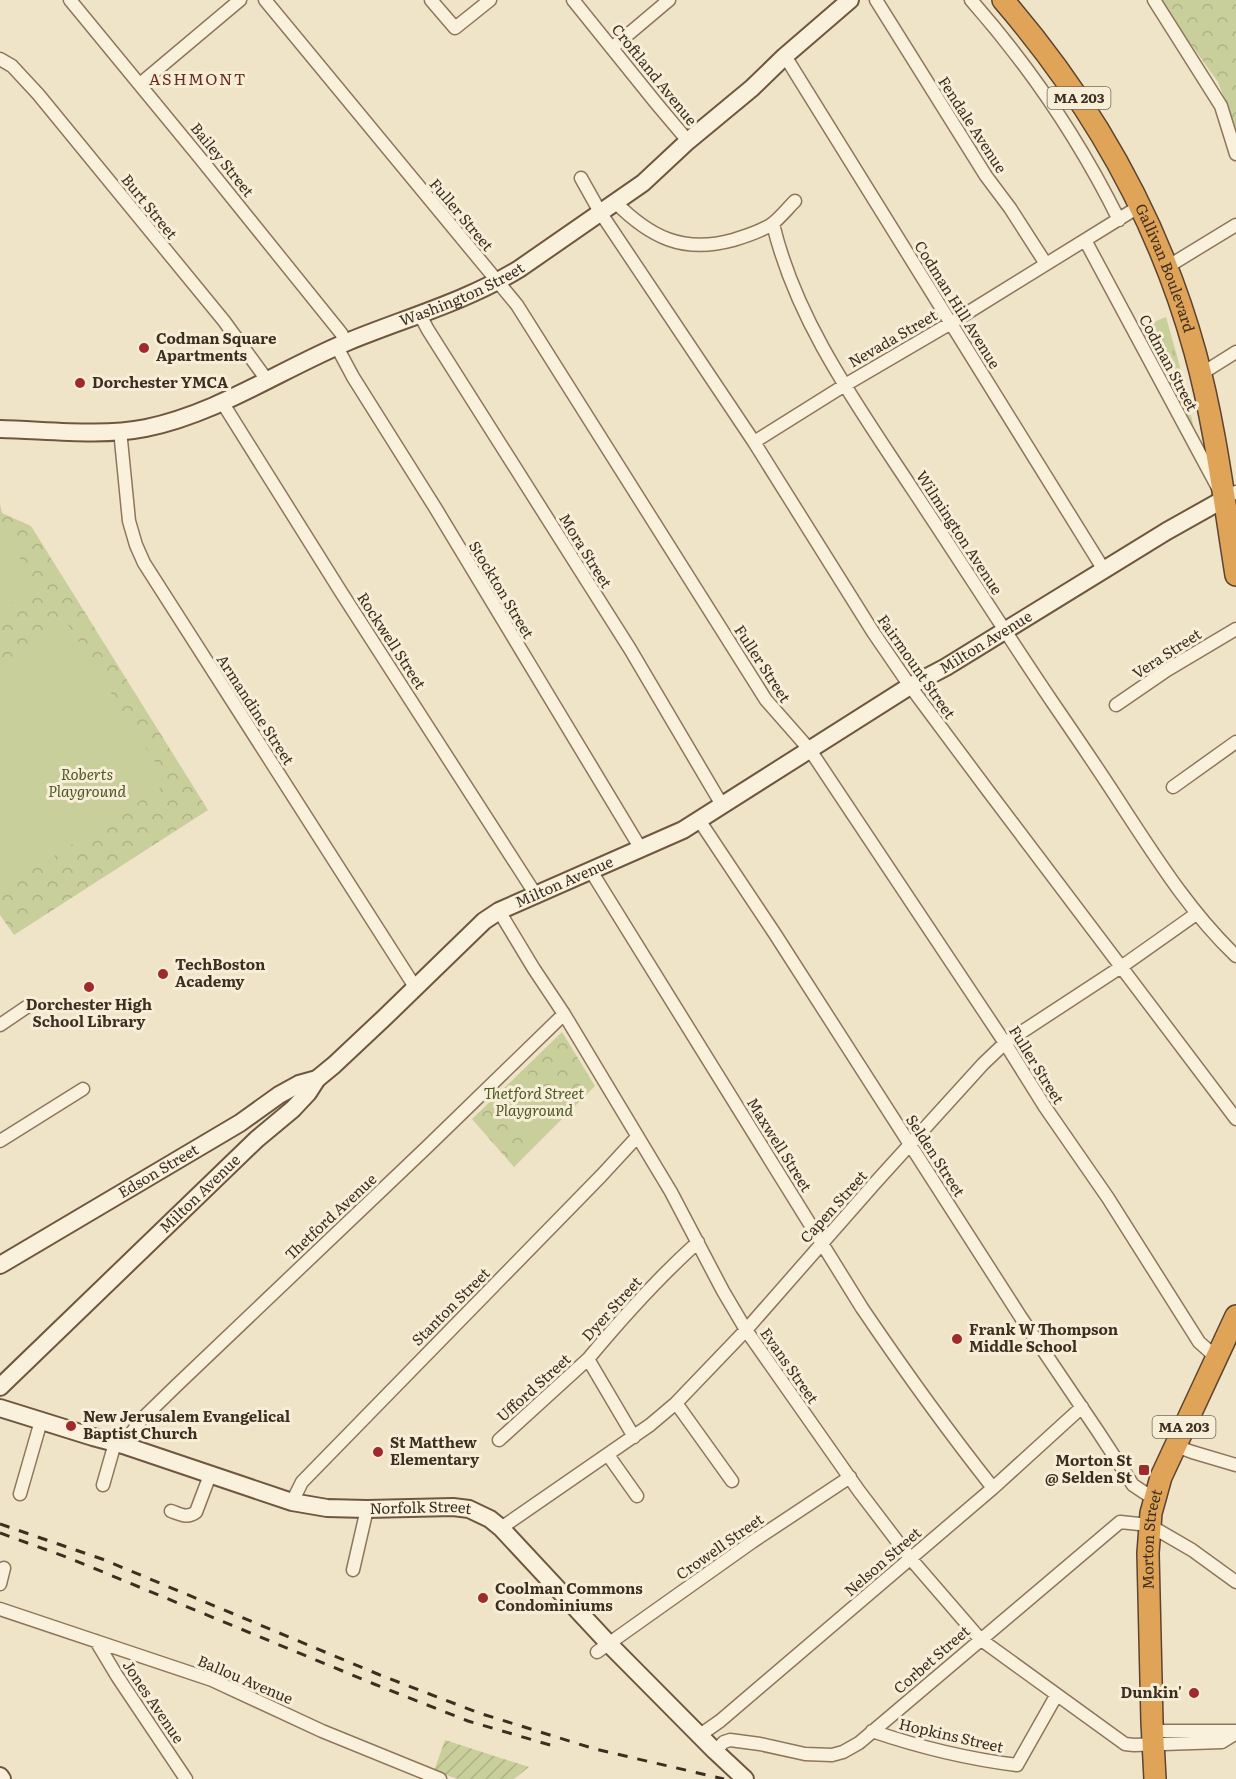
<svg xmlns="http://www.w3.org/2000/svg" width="1236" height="1779" font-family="Literata,serif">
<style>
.grass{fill:url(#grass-tufts)}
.park{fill:url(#park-crowns)}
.garden{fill:url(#garden-furrows)}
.pitch{fill:#c9cf9b}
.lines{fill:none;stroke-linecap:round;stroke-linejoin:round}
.street-casing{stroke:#8d765c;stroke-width:15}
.secondary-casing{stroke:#6f573f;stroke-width:20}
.highway-casing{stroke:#5b4430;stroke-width:24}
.street{stroke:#faf1dc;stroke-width:12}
.secondary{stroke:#faf1dc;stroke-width:16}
.highway{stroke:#e0a458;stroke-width:21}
.rail{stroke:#3d2e20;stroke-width:3;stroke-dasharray:10 10;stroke-linecap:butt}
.poi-dot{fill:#9e2a2b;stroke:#f7eed8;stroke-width:2}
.labels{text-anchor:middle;stroke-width:6;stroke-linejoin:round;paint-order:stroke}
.shield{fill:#f7eed8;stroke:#756857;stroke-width:1.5}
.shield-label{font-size:14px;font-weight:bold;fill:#3d2e20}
.street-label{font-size:15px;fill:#3d2e20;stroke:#f7eed8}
.poi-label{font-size:15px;font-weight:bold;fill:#3d2e20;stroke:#f7eed8;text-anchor:start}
.park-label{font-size:15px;font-style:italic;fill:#4d5a26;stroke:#f7eed8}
.neighbourhood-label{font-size:16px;letter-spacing:1.5px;fill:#6b2e1e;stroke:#f7eed8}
</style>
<defs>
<pattern id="grass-tufts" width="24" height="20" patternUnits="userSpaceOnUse" patternTransform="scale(1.5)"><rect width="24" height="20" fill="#c9cf9b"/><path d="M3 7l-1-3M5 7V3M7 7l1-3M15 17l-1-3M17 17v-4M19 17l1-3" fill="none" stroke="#aeb285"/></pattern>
<pattern id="park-crowns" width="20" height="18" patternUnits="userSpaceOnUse" patternTransform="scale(1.5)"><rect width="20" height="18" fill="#c9cf9b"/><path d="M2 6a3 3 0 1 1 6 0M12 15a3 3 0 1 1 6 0" fill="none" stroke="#aeb285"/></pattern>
<pattern id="garden-furrows" width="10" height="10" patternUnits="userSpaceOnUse" patternTransform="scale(1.5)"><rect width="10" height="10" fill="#c9cf9b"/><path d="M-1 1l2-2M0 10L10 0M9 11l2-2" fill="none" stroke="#aeb285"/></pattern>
</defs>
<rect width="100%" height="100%" fill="#f0e4c8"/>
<path class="grass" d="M1166 317 1179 363 1195 433 1141 327Z"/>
<path class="park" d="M1159 0H1236V130L1218 82Z
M0 504 2 513 31 526 208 810 14 935 0 915Z
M562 1032 595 1086 514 1167 472 1119Z"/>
<path class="garden" d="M445 1740 529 1767 514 1779H458L434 1771Z"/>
<path class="pitch" d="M10 541 37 589 0 609V547Z
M66 622 168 783 9 885 0 871V664Z
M527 1073 543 1090 514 1118 497 1101Z
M547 1092 564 1110 534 1140 516 1122Z"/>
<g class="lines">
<g class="street-casing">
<path id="street" d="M70 0 200 158 341 333 346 342
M265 0 517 305 766 700 810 750 1005 1043 1045 1107 1108 1198 1199 1342 1209 1351 1217 1355
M431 0 455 28 490 0
M573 0 656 103 688 141
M876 0 986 176 1010 208 1046 264
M971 0C1030 67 1079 139 1119 220
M1154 0 1221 106 1236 154
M612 48 669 0
M785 56 1104 570
M0 59 12 66 38 94 224 321 267 380
M140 84 240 0
M581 178 600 212 754 442 873 632 910 686 989 792 1236 1119
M615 202C650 237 683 254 733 240 746 236 760 232 772 224 780 218 787 209 795 201
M773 224C796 321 857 405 911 487 959 559 1005 632 1053 703 1077 738 1101 773 1124 809 1158 861 1191 913 1236 956
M1085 240 1224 499 1236 492
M1167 267 1236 225
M420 315 428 330 630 649 722 805
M337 347 353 377 436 509 641 849
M1201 374 1236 352
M222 402 341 592 536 895
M120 430 129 521 136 545 144 563 415 987
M754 442 845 385 951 323 1140 206
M1116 705 1167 670 1236 629
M1173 787 1236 742
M699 820 775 934 1020 1316 1097 1430 1133 1485 1154 1499
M591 871 862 1308C904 1370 947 1430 993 1488
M499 911 534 969 564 1014 671 1192 723 1291 746 1330 859 1491 910 1558 980 1639 1125 1744 1134 1745 1222 1742 1236 1733
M0 1025 31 1004
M0 1141 83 1089
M676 1403 732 1481
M634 1437 588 1359C622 1318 658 1278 698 1242
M499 1440 588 1359
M123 1445 141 1420 177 1385 427 1147 564 1014
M1176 1446 1192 1452 1236 1465
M608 1455 637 1496
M103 1485 115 1443
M20 1494 41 1421
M292 1502 302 1482 601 1176 637 1137
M171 1511C180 1514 187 1519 196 1512L210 1475
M501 1528 650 1425 676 1403 746 1330 875 1183 983 1064 1005 1043 1121 967 1196 914
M353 1570 367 1509
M0 1584 4 1568
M0 1609 212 1680 322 1731 440 1779
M96 1641 117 1676 186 1779
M597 1652 752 1542 850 1477
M872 1731C919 1747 968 1759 1017 1765L1056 1696
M1153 1731H1236
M700 1735 720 1721 993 1488 1082 1407
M715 1751 724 1742 730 1740 760 1744 805 1754 832 1755 843 1752 859 1743 1120 1522 1149 1525 1192 1550 1236 1582"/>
</g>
<g class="secondary-casing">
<g id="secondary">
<path id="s1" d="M0 429C46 430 102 437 146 428 218 413 280 370 347 342 405 318 465 302 519 269L643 183 688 141 752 88 785 56 850 0"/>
<path id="s2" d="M0 1265 240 1123 279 1095 299 1084 317 1079"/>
<path id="s3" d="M0 1387 257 1139 293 1109 308 1093 317 1079 334 1065 383 1019 484 921 499 911 683 830 910 686 946 667 1167 531 1224 499"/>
<path id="s4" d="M0 1408 93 1437 123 1445 292 1502 327 1508 367 1509 453 1507 469 1509 490 1519 501 1528 609 1644 715 1751 745 1779"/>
<path d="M0 1776 2 1779"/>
</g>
</g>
<g class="highway-casing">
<g id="highway">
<path id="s5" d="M1003 0C1091 102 1159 221 1195 352 1215 424 1224 500 1236 575"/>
<path id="s6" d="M1155 1779 1152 1722 1148 1553 1151 1513 1161 1477 1236 1316"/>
</g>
</g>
<use href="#street" class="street"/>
<use href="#secondary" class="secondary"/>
<use href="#highway" class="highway"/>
<path class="rail" d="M0 1524 102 1559 380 1675 479 1713 595 1749 724 1779
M0 1533 69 1558 374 1684 468 1721 557 1747"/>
</g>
<g class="poi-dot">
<circle cx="144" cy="348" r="6"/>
<circle cx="80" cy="383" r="6"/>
<circle cx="163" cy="974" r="6"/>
<circle cx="89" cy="987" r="6"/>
<circle cx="957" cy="1339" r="6"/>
<circle cx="71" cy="1426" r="6"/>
<circle cx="378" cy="1452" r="6"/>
<rect x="1138" y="1464" width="12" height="12" rx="3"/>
<circle cx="483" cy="1598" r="6"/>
<circle cx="1194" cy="1693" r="6"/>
</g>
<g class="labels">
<g class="shield">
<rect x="1047.5" y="87" width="63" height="22" rx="4.5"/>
<rect x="1152.5" y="1416" width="63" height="22" rx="4.5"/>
</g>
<g class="shield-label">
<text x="1079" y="103">MA 203</text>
<text x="1184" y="1432">MA 203</text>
</g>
<g class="street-label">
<text transform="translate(654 75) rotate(51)" y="5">Croftland Avenue</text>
<text transform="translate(972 125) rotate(57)" y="5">Fendale Avenue</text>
<text transform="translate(222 160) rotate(51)" y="5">Bailey Street</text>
<text transform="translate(149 207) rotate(51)" y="5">Burt Street</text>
<text transform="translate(461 215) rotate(50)" y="5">Fuller Street</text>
<text dy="5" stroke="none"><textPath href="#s5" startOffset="315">Gallivan Boulevard</textPath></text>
<text dy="5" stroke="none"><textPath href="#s1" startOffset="490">Washington Street</textPath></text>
<text transform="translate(957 305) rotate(58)" y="5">Codman Hill Avenue</text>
<text transform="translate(893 339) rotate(-30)" y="5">Nevada Street</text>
<text transform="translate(1168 363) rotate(62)" y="5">Codman Street</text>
<text transform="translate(959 533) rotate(57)" y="5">Wilmington Avenue</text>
<text transform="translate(585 551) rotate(58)" y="5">Mora Street</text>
<text transform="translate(501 590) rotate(59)" y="5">Stockton Street</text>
<text transform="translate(391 641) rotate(57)" y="5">Rockwell Street</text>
<text dy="5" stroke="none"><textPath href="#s3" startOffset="1248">Milton Avenue</textPath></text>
<text transform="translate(1167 654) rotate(-33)" y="5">Vera Street</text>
<text transform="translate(762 664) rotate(57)" y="5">Fuller Street</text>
<text transform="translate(916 667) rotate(55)" y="5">Fairmount Street</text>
<text transform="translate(255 710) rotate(57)" y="5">Armandine Street</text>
<text dy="5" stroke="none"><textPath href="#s3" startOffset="762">Milton Avenue</textPath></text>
<text transform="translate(1036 1065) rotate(58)" y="5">Fuller Street</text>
<text transform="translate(779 1145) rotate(58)" y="5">Maxwell Street</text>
<text transform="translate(935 1156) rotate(57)" y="5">Selden Street</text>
<text dy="5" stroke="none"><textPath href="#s2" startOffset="184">Edson Street</textPath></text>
<text dy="5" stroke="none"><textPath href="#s3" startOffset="278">Milton Avenue</textPath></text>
<text transform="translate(834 1207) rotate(-48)" y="5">Capen Street</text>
<text transform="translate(331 1217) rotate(-43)" y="5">Thetford Avenue</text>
<text transform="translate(451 1307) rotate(-45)" y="5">Stanton Street</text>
<text transform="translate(612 1309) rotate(-48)" y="5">Dyer Street</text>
<text transform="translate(789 1366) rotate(55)" y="5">Evans Street</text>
<text transform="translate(534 1388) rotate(-42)" y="5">Ufford Street</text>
<text dy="5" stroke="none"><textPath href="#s4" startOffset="436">Norfolk Street</textPath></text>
<text dy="5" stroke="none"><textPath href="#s6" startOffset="240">Morton Street</textPath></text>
<text transform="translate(720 1547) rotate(-35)" y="5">Crowell Street</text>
<text transform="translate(883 1562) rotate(-41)" y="5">Nelson Street</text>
<text transform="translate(932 1660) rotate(-41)" y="5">Corbet Street</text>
<text transform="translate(245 1680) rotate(23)" y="5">Ballou Avenue</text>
<text transform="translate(153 1702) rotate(56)" y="5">Jones Avenue</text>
<text transform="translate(951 1736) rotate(13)" y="5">Hopkins Street</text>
</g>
<g class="poi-label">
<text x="156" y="344">Codman Square<tspan x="156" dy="17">Apartments</tspan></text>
<text x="92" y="388">Dorchester YMCA</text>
<text x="175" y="970">TechBoston<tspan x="175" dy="17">Academy</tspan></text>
<text x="89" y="1010" text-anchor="middle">Dorchester High<tspan x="89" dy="17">School Library</tspan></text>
<text x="969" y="1335">Frank W Thompson<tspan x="969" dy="17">Middle School</tspan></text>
<text x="83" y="1422">New Jerusalem Evangelical<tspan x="83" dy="17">Baptist Church</tspan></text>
<text x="390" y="1448">St Matthew<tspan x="390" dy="17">Elementary</tspan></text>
<text x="1132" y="1466" text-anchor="end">Morton St<tspan x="1132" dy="17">@ Selden St</tspan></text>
<text x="495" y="1594">Coolman Commons<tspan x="495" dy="17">Condominiums</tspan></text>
<text x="1182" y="1698" text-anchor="end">Dunkin'</text>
</g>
<g class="park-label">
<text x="87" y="780">Roberts<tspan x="87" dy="17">Playground</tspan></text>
<text x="534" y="1099">Thetford Street<tspan x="534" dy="17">Playground</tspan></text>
</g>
<g class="neighbourhood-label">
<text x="198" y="85">ASHMONT</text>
</g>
</g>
</svg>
